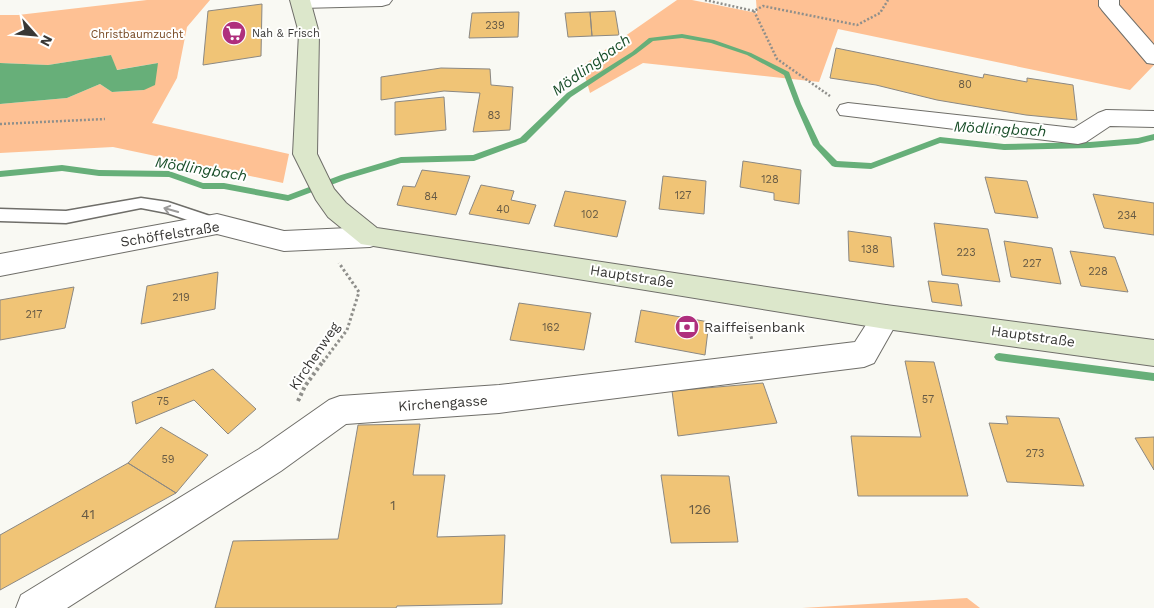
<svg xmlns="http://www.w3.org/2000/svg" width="1154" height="608" font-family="'Work Sans',sans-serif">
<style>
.green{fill:#fec194}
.water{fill:#67af79}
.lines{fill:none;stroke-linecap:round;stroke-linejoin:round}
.stream{fill:#67af79;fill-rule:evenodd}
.building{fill:#f0c476;stroke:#8b8883}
.lane-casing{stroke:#6f6e69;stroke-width:3}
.street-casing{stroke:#6f6e69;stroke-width:2}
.secondary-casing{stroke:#6f6e69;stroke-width:2}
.path-far2{stroke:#8f8f8b;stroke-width:2.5;stroke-dasharray:2 2;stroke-linecap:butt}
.path-far1{stroke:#8f8f8b;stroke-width:3;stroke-dasharray:2.5 2.5;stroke-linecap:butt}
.path{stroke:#8f8f8b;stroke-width:4;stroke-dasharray:3 3;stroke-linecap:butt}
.lane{fill:#fff;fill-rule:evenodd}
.street{fill:#fff;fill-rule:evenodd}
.secondary{fill:#dce7cb;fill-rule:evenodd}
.oneway{stroke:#9c9b9a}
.labels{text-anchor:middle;stroke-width:4;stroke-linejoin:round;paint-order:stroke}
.number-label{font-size:11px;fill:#665a45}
.far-poi-label{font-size:11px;fill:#383735;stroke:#fffffe;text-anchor:start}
.far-park-label{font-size:11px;fill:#764721;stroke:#fffffe}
.street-label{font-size:14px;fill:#383735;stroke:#fffffe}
.poi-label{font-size:14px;fill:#383735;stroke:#fffffe;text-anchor:start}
.near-number-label{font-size:14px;fill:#665a45}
.water-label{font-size:15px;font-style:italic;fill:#1a4f2a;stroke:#fffffe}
</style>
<rect width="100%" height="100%" fill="#f9f9f3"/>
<path class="green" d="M147 0H210L187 27 177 78 152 123 289 154 283 183 113 147 0 153V104L67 98 100 84 112 92 144 90 158 63 116 70 111 55 48 65 0 63V15H18Z
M677 0H692L757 13 756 0H1154V65L1130 90 838 29 819 82 643 63 590 93 582 66Z
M967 598 980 608H802Z"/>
<path class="water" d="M111 55 117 70 158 63 155 85 144 90 112 92 100 84 67 98 0 104V63L48 65Z"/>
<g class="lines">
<path class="stream" d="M682 34 714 40 751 53 789 72 801 104 820 144 837 161 871 163 940 137 1004 144 1090 142 1138 138 1154 134V140L1138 144 1090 148 1004 150 940 143 871 169 835 167 832 166 813 145 795 104 784 75 747 55 711 43 682 38 653 41 636 54 571 97 526 142 474 161 401 163 347 179 288 201 224 189H203L169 177 99 176 62 171 0 177V171L62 165 99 170 169 171 203 183H224L288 195 341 175 401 157 473 155 520 138 567 93 632 52 649 38Z
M999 353 1154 373V381L999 361 996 360 994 357 996 354Z"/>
</g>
<path class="building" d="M262 4 261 56 203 65 208 11Z
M615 11 619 35 592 36 590 12Z
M519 12 518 37 469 38 472 13Z
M590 12 592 36 568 37 565 13Z
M836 48 983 78 984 74 1027 82V78L1073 85 1077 120 1026 115 937 100 876 85 830 78Z
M441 68 490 69 491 85 513 87 510 130 473 132 480 93 444 91 381 100V77Z
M444 97 446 130 395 135V102Z
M743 161 801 170 799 204 774 200V193L740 187Z
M422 170 470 176 456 215 397 205 403 186 415 187Z
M663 176 706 181 704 214 659 209Z
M985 177 1027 181 1038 218 995 213Z
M481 185 514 191 511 200 536 205 529 224 469 214Z
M565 191 626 201 617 237 554 226Z
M1093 194 1154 203V235L1104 228Z
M934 223 988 229 1000 282 942 275Z
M848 231 891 237 894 267 849 261Z
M1004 241 1052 248 1061 284 1011 277Z
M1070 251 1115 257 1128 292 1081 286Z
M218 272 215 309 141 324 147 286Z
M928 281 958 284 962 306 932 302Z
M74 287 65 328 0 340V300Z
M519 303 591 313 584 350 510 340Z
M641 310 709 322 705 355 635 342Z
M905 361 934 362 968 496H858L851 436 921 437Z
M213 369 256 409 228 434 194 400 136 424 132 402Z
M763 383 777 423 678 436 672 391Z
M1006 416 1059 418 1084 486 1007 482 989 423 1008 424Z
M420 424 413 475H445L437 537 505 535 502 604 397 606 396 608H215L233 541 338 539 358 425Z
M161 427 208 455 176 493 128 463Z
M1154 437V470L1135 438Z
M128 463 176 493 0 590V535Z
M661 475 729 476 738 542 671 543Z"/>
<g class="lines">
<g class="lane-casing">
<path id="lane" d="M141 198 168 202 222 220 224 224 222 228 217 230 167 213 141 208 66 223 0 221V209L66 211Z"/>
</g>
<g class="street-casing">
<path id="street" d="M293 0H392L389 4 382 6 301 8 294 6 291 2Z
M1099 0H1119V5L1154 45V64L1147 63 1102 10 1099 6Z
M848 103 1074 128 1098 113 1106 110 1154 111V127L1110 126 1086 142 1078 144 840 115 837 110 840 105Z
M217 214 284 231 370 227 379 230 383 237 379 244 370 247 284 251 217 234 0 276V254Z
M886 305 896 309 900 317 874 363 864 367 499 413 346 424 281 471 67 608H16L21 595 259 449 329 400 340 396 499 385 855 342 876 309Z"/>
</g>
<g class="secondary-casing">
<path id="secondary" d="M290 0H310L319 33 317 154 334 189 346 203 377 228 886 305 1154 340V366L886 329 361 244 328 217 316 200 293 154 299 33Z"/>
</g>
<path class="path-far2" d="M705 0 754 11 763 6 857 25 880 13 888 0
M754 11 777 59 830 96
M0 124 105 119"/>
<path class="path-far1" d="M747 322 752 340
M323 362 347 330 359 292 339 263"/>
<path class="path" d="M298 401 305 386 324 360"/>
<use href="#lane" class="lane"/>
<use href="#street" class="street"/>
<use href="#secondary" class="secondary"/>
</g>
<defs><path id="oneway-shaft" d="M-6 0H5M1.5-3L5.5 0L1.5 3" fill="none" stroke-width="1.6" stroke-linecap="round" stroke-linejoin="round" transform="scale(1.25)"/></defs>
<use class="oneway" href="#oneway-shaft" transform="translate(171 210) rotate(-164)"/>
<defs>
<g id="supermarket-disc" transform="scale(1.25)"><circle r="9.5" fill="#af2f7d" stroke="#fffffe"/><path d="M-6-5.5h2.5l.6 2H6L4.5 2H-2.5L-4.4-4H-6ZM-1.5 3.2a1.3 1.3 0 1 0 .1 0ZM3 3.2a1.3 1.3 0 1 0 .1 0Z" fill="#fff"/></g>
<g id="bank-disc" transform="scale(1.25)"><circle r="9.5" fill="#af2f7d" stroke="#fffffe"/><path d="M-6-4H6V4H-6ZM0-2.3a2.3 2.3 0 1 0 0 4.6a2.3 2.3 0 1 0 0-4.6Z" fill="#fff"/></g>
</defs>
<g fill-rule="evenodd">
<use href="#supermarket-disc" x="234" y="33"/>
<use href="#bank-disc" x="687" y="327"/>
</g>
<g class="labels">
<g class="number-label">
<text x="495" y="29">239</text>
<text x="965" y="88">80</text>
<text x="494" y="119">83</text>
<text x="770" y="183">128</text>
<text x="683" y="199">127</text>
<text x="431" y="200">84</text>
<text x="503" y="213">40</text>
<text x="590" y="218">102</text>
<text x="1127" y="219">234</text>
<text x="870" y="253">138</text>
<text x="966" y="256">223</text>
<text x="1032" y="267">227</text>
<text x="1098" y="275">228</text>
<text x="181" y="301">219</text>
<text x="34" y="318">217</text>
<text x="551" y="331">162</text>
<text x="928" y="403">57</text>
<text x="163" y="405">75</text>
<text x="1035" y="457">273</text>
<text x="168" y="463">59</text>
</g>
<g class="far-poi-label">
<text x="252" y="37">Nah &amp; Frisch</text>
</g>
<g class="far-park-label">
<text x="137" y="38">Christbaumzucht</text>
</g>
<g class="street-label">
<text transform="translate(170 234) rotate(-9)" y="5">Schöffelstraße</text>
<text transform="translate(632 276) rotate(9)" y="5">Hauptstraße</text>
<text transform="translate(1033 336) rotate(8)" y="5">Hauptstraße</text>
<text transform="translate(314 356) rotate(-56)" y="5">Kirchenweg</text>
<text transform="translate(443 403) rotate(-4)" y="5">Kirchengasse</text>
</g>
<g class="poi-label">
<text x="704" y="332">Raiffeisenbank</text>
</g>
<g class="near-number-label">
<text x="393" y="510">1</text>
<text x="700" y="514">126</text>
<text x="88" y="519">41</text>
</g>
<g class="water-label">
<text transform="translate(591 65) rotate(-36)" y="5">Mödlingbach</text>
<text transform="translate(1000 129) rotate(3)" y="5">Mödlingbach</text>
<text transform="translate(201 169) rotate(9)" y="5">Mödlingbach</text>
</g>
</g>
<g transform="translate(35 35) rotate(117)" stroke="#fffffe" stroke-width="4" paint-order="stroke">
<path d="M0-4L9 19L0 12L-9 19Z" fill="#383735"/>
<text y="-8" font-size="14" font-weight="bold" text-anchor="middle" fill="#383735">N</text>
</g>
</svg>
